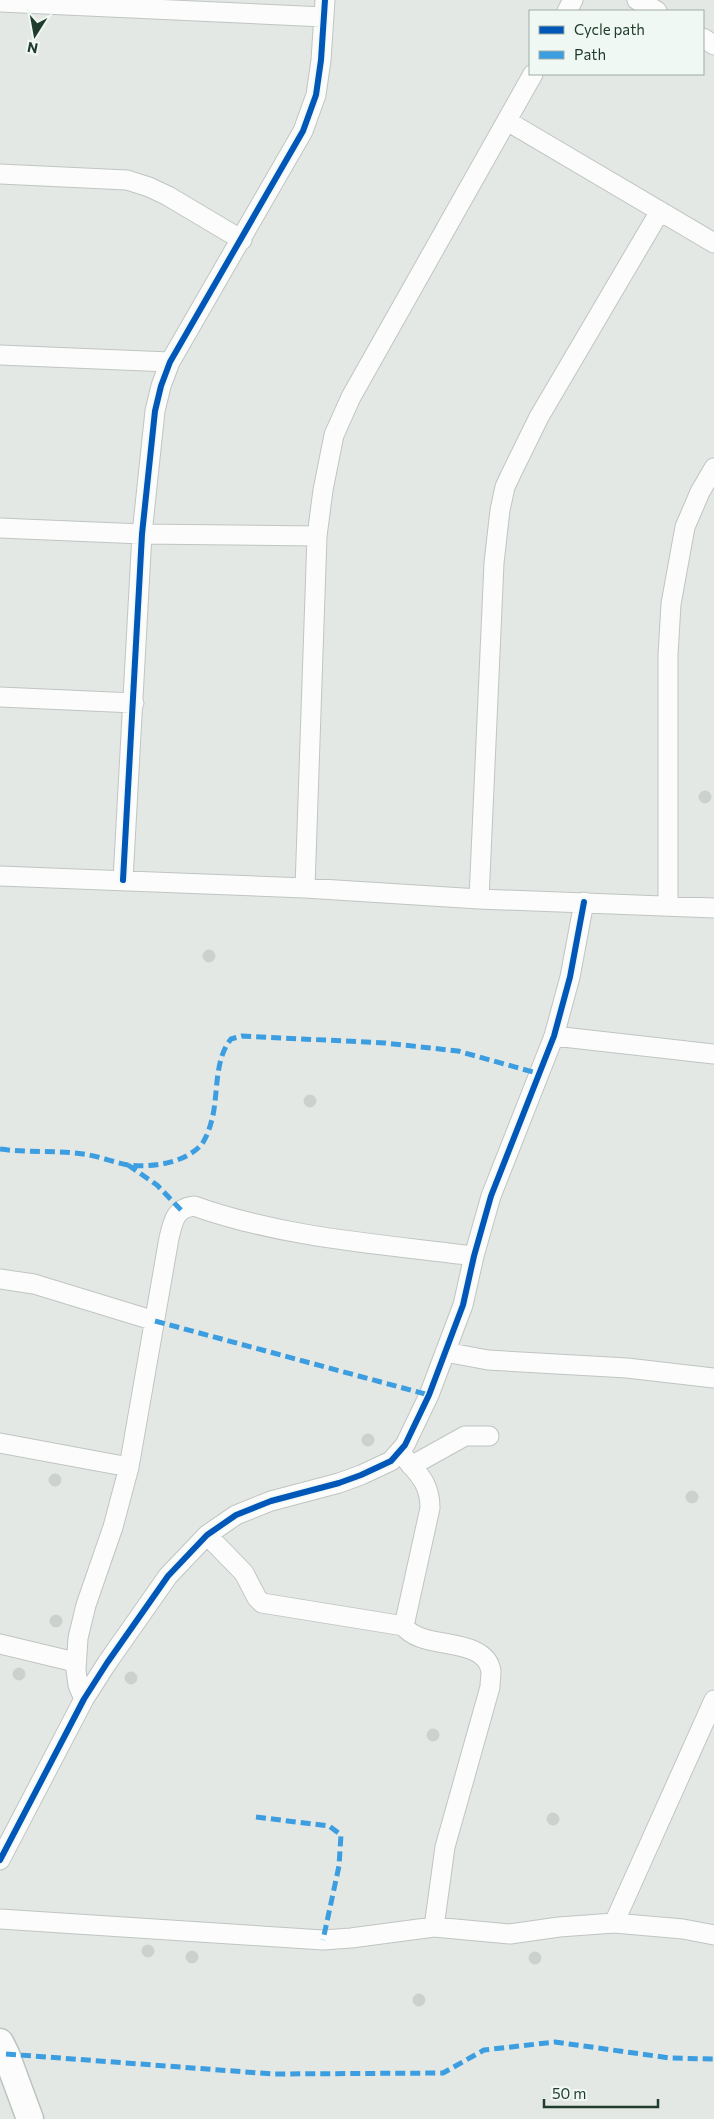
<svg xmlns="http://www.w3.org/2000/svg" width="714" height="2119" font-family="Commissioner,sans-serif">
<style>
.building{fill:#ccd1ce;stroke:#cbd1ce}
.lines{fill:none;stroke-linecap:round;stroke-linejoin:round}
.street-casing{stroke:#c0c5c2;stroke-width:21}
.secondary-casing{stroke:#bcc4c0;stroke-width:29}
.street{stroke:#fbfcfb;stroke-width:19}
.secondary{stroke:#fbfcfb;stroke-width:26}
.quiet{stroke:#3c9ee1;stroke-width:5;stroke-dasharray:10 5;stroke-linecap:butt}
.cycleway-casing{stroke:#f0f8f3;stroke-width:9}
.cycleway{stroke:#0057b8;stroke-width:6}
</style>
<rect width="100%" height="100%" fill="#e3e8e5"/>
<path class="building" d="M699 797a6 6 0 1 1 12 0a6 6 0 1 1-12 0Z
M203 956a6 6 0 1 1 12 0a6 6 0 1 1-12 0Z
M304 1101a6 6 0 1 1 12 0a6 6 0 1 1-12 0Z
M362 1440a6 6 0 1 1 12 0a6 6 0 1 1-12 0Z
M49 1480a6 6 0 1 1 12 0a6 6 0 1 1-12 0Z
M686 1497a6 6 0 1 1 12 0a6 6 0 1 1-12 0Z
M50 1621a6 6 0 1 1 12 0a6 6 0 1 1-12 0Z
M13 1674a6 6 0 1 1 12 0a6 6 0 1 1-12 0Z
M125 1678a6 6 0 1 1 12 0a6 6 0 1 1-12 0Z
M427 1735a6 6 0 1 1 12 0a6 6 0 1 1-12 0Z
M547 1819a6 6 0 1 1 12 0a6 6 0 1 1-12 0Z
M142 1951a6 6 0 1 1 12 0a6 6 0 1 1-12 0Z
M186 1957a6 6 0 1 1 12 0a6 6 0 1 1-12 0Z
M529 1958a6 6 0 1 1 12 0a6 6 0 1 1-12 0Z
M413 2000a6 6 0 1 1 12 0a6 6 0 1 1-12 0Z"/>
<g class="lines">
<g class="street-casing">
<path id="street" d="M637 0 657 11
M0 2 324 17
M567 11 573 0
M703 38 714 45
M507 121 714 243
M0 174 127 180 149 187 168 196 242 240
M0 355 170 362
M0 528 142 534 317 536
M0 697 134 703
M0 876 305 888 479 899 714 908
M123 880 142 534 155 411 161 386 170 362 303 131 316 95 321 60 325 0
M305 888 317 536 323 490 334 435 351 397 533 74
M479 899 494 563 500 510 505 487 512 472 539 417 660 211
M668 906V655L671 604 685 527 700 492 714 468
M554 1036 714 1054
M0 1279 34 1284 155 1321
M445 1352 488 1360 627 1368 714 1378
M0 1443 129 1467
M400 1452C416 1472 430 1481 430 1508L404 1626C420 1651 485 1635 491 1671 491 1676 490 1682 490 1687L445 1847 434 1927
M411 1466 465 1436H489
M207 1535 244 1573 257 1598 262 1603 404 1626
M0 1644 75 1662
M84 1699 78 1685 76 1670 78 1638 86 1605 113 1527 129 1467 169 1238C173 1222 175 1208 194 1206 284 1238 380 1244 474 1256
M0 1860 84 1699 107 1663 168 1576 207 1535 236 1515 271 1501 339 1483 361 1475 391 1461 405 1445 429 1395 463 1305 474 1256 491 1196 554 1036 570 977 584 902
M0 1919 323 1940 351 1938 434 1927 510 1934 559 1927 614 1923 683 1929 714 1935
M614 1923 714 1700"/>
</g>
<g class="secondary-casing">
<path id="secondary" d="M0 2042 6 2054 30 2119"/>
</g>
<use href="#street" class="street"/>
<use href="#secondary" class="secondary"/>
<path class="quiet" d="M0 1149C28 1153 56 1150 83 1154 98 1156 113 1162 128 1165 151 1168 186 1163 202 1144 206 1138 209 1130 211 1123 219 1097 213 1061 231 1039L242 1036 385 1043 458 1051 540 1074
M128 1165 157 1185 181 1210
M155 1321 429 1395
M256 1817 329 1826 341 1835 339 1866 323 1940
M6 2054 273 2074 443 2073 484 2050 555 2042 670 2058 714 2059"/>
<g class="cycleway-casing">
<path id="cycleway" d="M123 880 142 534 155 411 161 386 170 362 303 131 316 95 321 60 325 0
M0 1860 84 1699 107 1663 168 1576 207 1535 236 1515 271 1501 339 1483 361 1475 391 1461 405 1445 429 1395 463 1305 474 1256 491 1196 554 1036 570 977 584 902"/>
</g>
<use href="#cycleway" class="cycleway"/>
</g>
<rect x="529" y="10" width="175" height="65" fill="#f0f8f3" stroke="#9dada5"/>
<rect x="539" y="26" width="25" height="8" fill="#0057b8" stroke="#9dada5"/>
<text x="574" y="35" font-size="15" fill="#203c2f">Cycle path</text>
<rect x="539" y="51" width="25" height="8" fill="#3c9ee1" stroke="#9dada5"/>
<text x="574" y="60" font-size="15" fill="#203c2f">Path</text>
<g transform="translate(35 35) rotate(191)" stroke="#f0f8f3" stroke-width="4" paint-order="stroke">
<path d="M0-4L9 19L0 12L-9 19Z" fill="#203c2f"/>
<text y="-8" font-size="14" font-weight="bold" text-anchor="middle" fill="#203c2f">N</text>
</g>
<path d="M544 2099v8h114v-8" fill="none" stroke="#203c2f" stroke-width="2.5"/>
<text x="552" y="2099" font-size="15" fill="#203c2f" stroke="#f0f8f3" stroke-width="4" paint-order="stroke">50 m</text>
</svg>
